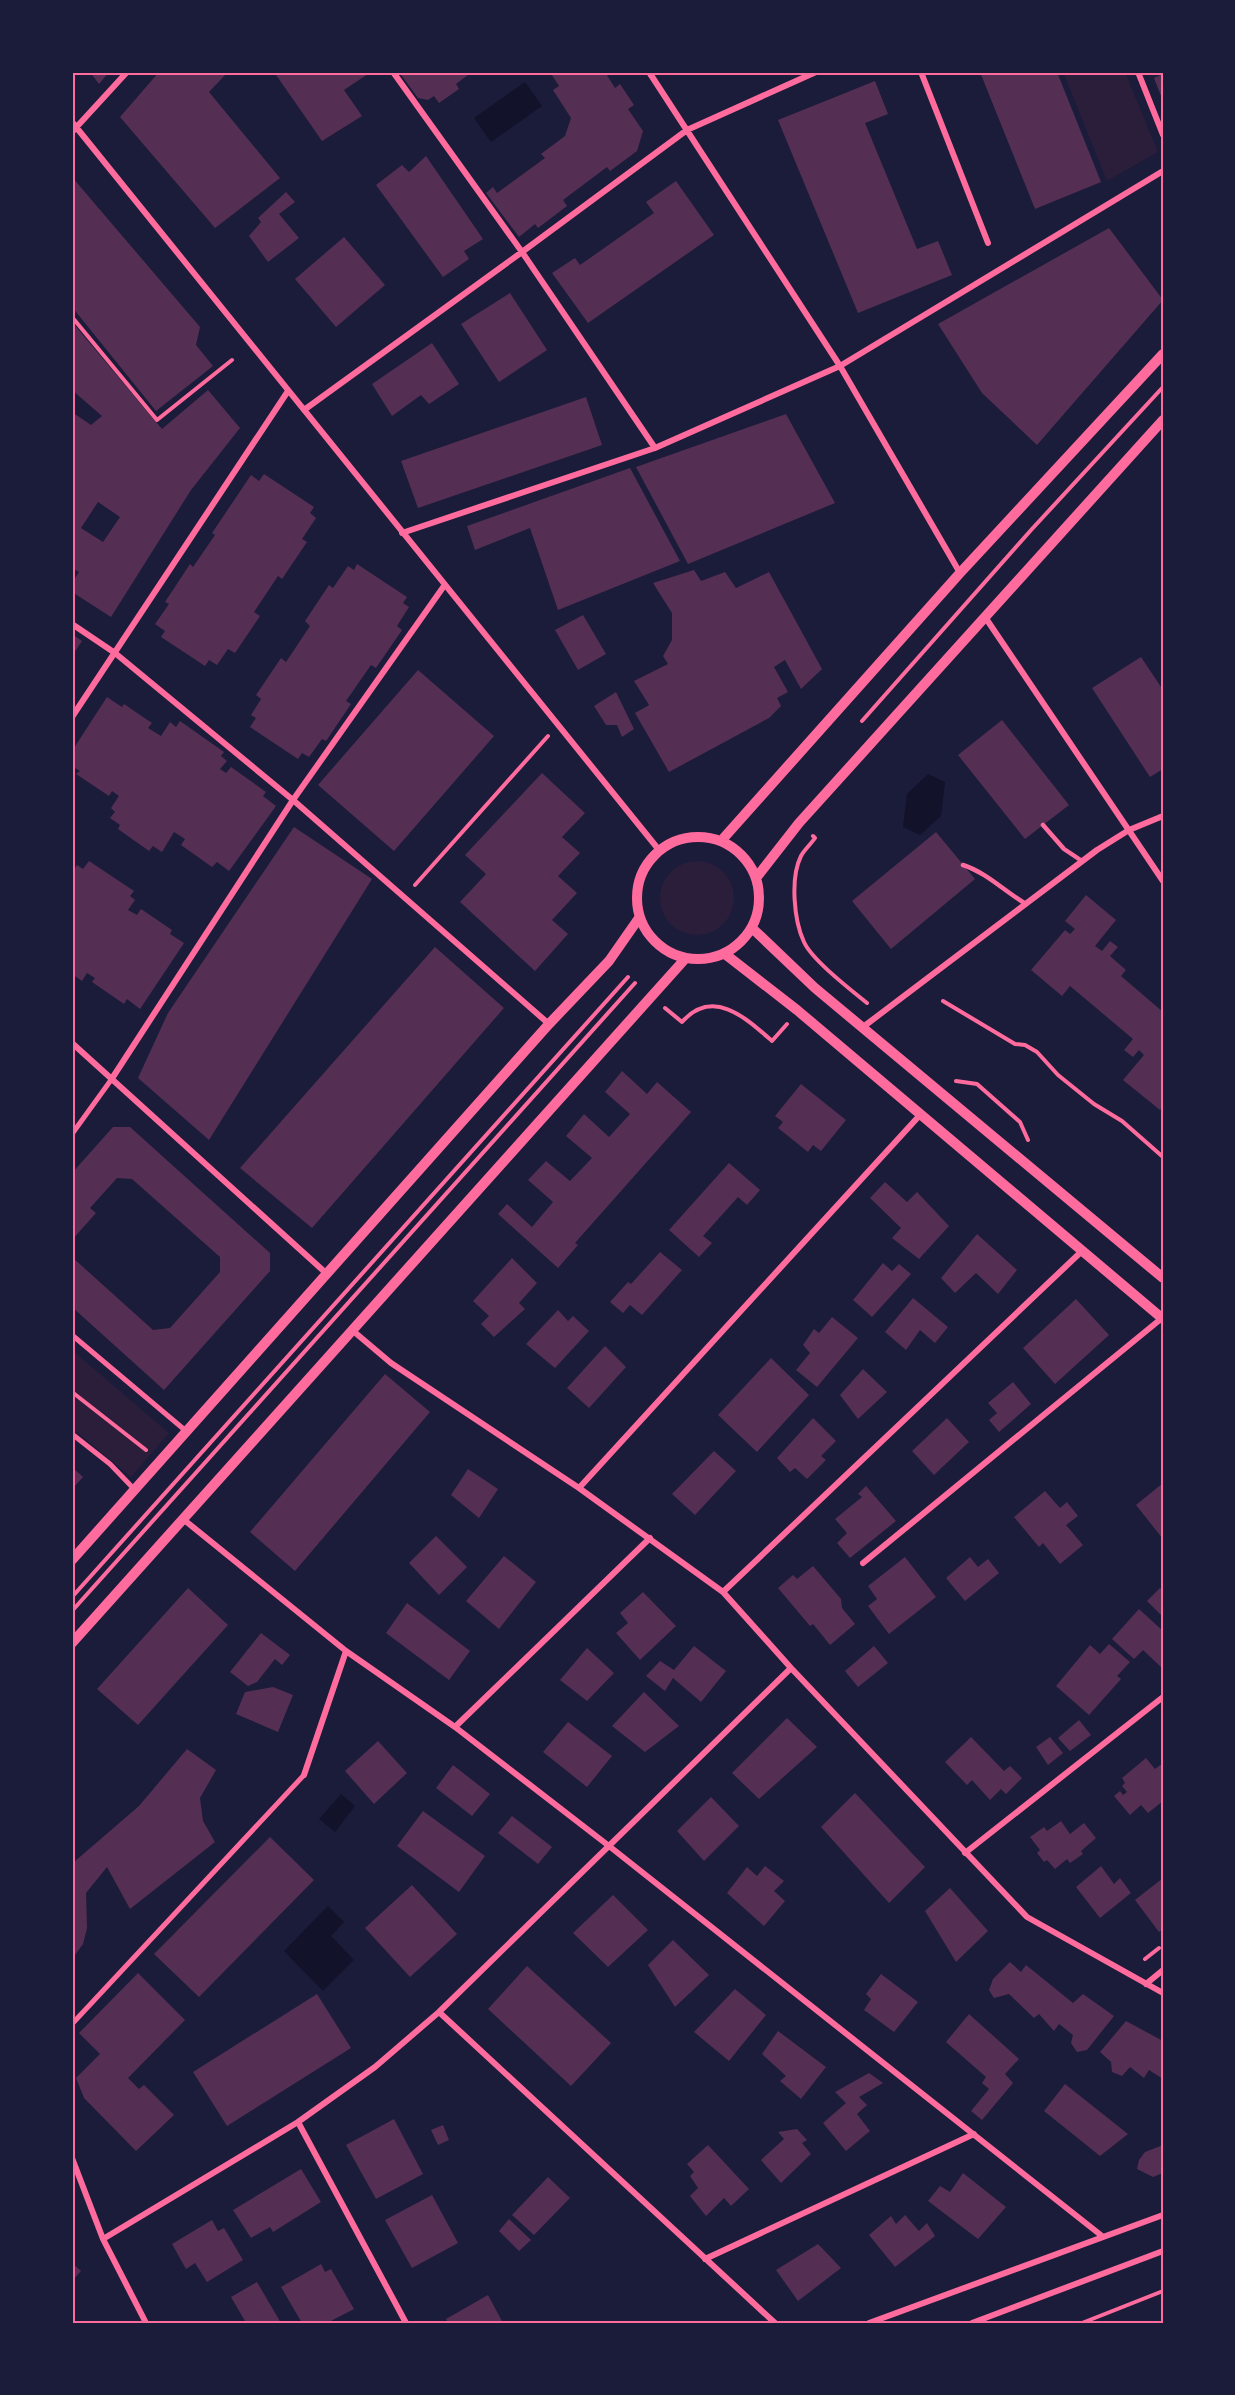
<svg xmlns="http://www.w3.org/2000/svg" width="1235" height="2395" font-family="Overpass,sans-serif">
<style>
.green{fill:#2a1e3b}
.water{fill:#12122b}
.building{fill:#542f53;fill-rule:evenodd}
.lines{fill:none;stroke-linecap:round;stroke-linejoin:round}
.path{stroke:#ff6b9d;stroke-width:4}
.service{stroke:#ff6b9d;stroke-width:4.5}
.pedestrian{stroke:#ff6b9d;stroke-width:5}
.minor{stroke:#ff6b9d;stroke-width:6}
.tertiary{stroke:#ff6b9d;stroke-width:10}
.neatline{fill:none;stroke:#ff6b9d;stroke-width:2}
</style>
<rect width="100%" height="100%" fill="#1b1b3a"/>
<path class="green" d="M1063 72H1125L1158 152 1107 181Z
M660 898a37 37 0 1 1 74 0a37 37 0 1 1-74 0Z
M72 1350 169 1433 131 1477 72 1428Z"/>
<path class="water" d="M525 82 542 106 491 142 474 118Z
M928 774 945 782 941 816 920 835 903 827 907 794Z
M341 1794 355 1806 335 1832 319 1819Z
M328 1906 344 1922 331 1936 354 1960 323 1991 284 1951Z"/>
<path class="building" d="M90 72H109L99 84Z
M159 72H228L209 92 280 178 215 228 120 117Z
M274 72H371L344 90 362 116 322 141Z
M399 72H472L456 84 459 89 439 103 434 96 428 100 418 98Z
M550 72H605L615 88 620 84 634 105 628 109 643 131 637 151 610 171 607 167 563 200 567 206 538 228 535 224 519 237 486 193 493 187 497 193 545 158 541 154 565 136 571 118 553 90 559 86Z
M980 72H1057L1101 182 1035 209Z
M1163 74V101L1154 78Z
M875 81 888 114 865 123 917 249 938 241 952 275 858 313 778 120Z
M426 156 483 239 464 251 469 259 443 277 376 185 402 165 409 172Z
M72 177 200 327 196 345 213 366 156 411 72 307Z
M676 181 714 235 588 323 552 273 575 258 580 265 654 213 646 202Z
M286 192 295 202 279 214 299 238 268 262 249 236 261 222 258 218Z
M1109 228 1163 300 1037 445 982 393 938 324Z
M344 237 385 285 336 327 295 279Z
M510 293 547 350 499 382 461 324Z
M72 322 162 429 208 390 240 428 191 490 111 617 72 592V583L79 572 72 568V412L91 425 102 416 72 390ZM98 502 120 517 103 542 81 528Z
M432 343 459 384 429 404 421 395 392 416 372 384Z
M586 397 602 445 418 508 401 461Z
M786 414 835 503 688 564 636 467Z
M630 468 680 561 558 610 530 528 475 550 467 526Z
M264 474 314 507 310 513 316 518 302 539 307 542 282 579 278 576 254 612 260 616 235 653 228 649 217 665 209 660 205 666 161 637 165 631 155 624 169 604 165 602 190 564 193 567 215 535 212 533 251 475 259 481Z
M357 564 407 597 403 603 409 607 397 626 402 630 376 668 371 665 346 701 351 704 326 741 322 739 309 757 302 753 298 759 250 727 256 718 251 715 261 699 256 695 281 658 286 662 310 626 305 621 329 585 333 588 348 566 354 570Z
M694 570 701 581 725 572 736 588 769 572 822 669 801 689 785 660 774 667 788 692 777 698 781 706 769 718 669 772 635 713 649 705 634 681 668 664 663 656 672 640V613L653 583Z
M583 615 606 654 578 670 555 630Z
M72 634 82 641 72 656Z
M1141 657 1163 690V769L1150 777 1092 688Z
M418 670 494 736 394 851 318 785Z
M616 692 634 729 622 737 617 725H606L594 706Z
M107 697 122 707 124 704 152 723 148 728 161 736 170 722 176 727 180 721 224 752 221 756 227 761 220 769 226 773 231 767 266 792 263 796 276 806 229 871 217 862 212 867 181 845 185 839 174 832 162 852 153 846 149 851 118 829 120 825 110 818 115 812 111 808 119 796 112 791 109 796 76 774 80 771 72 766V751Z
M1002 720 1069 805 1025 839 958 755Z
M542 773 585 813 562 837 580 853 558 876 577 893 552 920 568 934 535 971 460 902 486 874 465 855Z
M294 827 372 879 209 1140 138 1078 168 1013Z
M936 832 975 879 891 949 852 901Z
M89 861 134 891 130 896 135 900 128 910 137 915 141 909 172 930 170 934 184 943 140 1009 127 999 124 1004 92 982 95 978 87 973 82 981 72 974V872L77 865 83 869Z
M1086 895 1116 920 1095 946 1102 951 1110 941 1118 947 1110 956 1126 970 1121 976 1163 1012V1106L1160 1110 1123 1080 1144 1055 1139 1050 1133 1057 1124 1050 1133 1039 1070 986 1062 996 1031 970 1065 930 1070 934 1075 929 1065 921Z
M435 947 504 1008 312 1228 240 1168Z
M622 1071 647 1094 657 1082 691 1112 575 1243 578 1245 558 1268 498 1214 507 1204 532 1227 553 1202 528 1180 546 1161 570 1181 592 1158 566 1136 584 1114 609 1137 630 1114 605 1092Z
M801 1084 846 1120 821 1151 813 1145 808 1152 778 1128 783 1122 775 1116Z
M113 1127H130L270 1253V1271L164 1390 72 1307V1257L153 1330 170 1328 220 1272V1257L132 1179 117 1178 90 1208 96 1213 72 1240V1173Z
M729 1163 760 1190 747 1205 738 1197 703 1236 712 1243 699 1257 669 1230Z
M885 1182 907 1202 917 1192 949 1226 919 1259 892 1238 901 1228 870 1198Z
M977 1234 1017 1270 998 1294 976 1273 955 1293 941 1278Z
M660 1252 682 1270 642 1315 630 1305 623 1313 610 1302 628 1282 631 1284Z
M512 1258 537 1283 519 1303 525 1309 494 1337 481 1324 489 1316 473 1301Z
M883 1263 892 1271 899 1264 911 1274 872 1317 853 1300Z
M913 1298 948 1327 935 1343 920 1330 906 1350 885 1332Z
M1076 1299 1109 1335 1055 1384 1023 1348Z
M558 1310 568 1321 573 1316 589 1331 555 1368 526 1344Z
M832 1317 858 1338 817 1387 796 1370 810 1353 803 1345 814 1329 819 1333Z
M605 1346 626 1367 589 1408 567 1388Z
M771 1358 809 1395 757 1452 718 1415Z
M863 1369 887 1392 858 1419 840 1395Z
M385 1374 430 1412 295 1571 250 1532Z
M1013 1382 1031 1404 999 1432 989 1420 997 1413 988 1403Z
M813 1418 836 1441 821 1456 826 1460 807 1479 795 1468 790 1472 777 1458Z
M947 1418 969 1442 934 1475 912 1451Z
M714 1451 736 1471 695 1515 672 1494Z
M72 1467 83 1477 72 1489Z
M468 1469 498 1489 479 1518 451 1495Z
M1163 1483V1539L1136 1505Z
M866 1486 896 1521 850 1558 837 1543 847 1533 835 1519 862 1497 858 1494Z
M1045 1491 1060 1508 1067 1502 1078 1516 1066 1525 1083 1545 1060 1564 1043 1543 1039 1547 1014 1517Z
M436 1536 467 1567 439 1595 409 1563Z
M504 1556 536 1582 499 1629 466 1601Z
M905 1557 936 1597 889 1634 868 1606 877 1599 868 1586Z
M970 1557 978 1567 988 1559 999 1573 965 1601 946 1578Z
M813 1566 841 1599 842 1608 855 1624 830 1645 813 1624 810 1626 778 1588 793 1575 797 1579Z
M188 1588 228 1625 138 1725 97 1689Z
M1160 1588 1163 1591V1617L1147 1601Z
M643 1592 676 1626 640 1660 616 1633 628 1623 620 1613Z
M407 1603 470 1651 449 1680 386 1633Z
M1139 1609 1163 1631V1669L1143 1650 1134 1659 1112 1639Z
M261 1633 290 1655 282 1665 275 1659 257 1682 248 1686 230 1672Z
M1109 1644 1130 1662 1117 1676 1121 1679 1089 1715 1056 1686 1090 1645 1100 1654Z
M694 1646 726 1671 701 1702 673 1678 665 1691 646 1676 660 1661 674 1670Z
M874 1646 888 1663 858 1687 845 1671Z
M587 1648 614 1673 587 1701 560 1680Z
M273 1687 293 1695 278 1732 236 1714 245 1692Z
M644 1692 679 1726 645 1752 612 1726Z
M787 1718 817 1747 759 1799 732 1773Z
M1079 1720 1091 1735 1070 1751 1058 1738Z
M568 1722 612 1756 587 1787 543 1752Z
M971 1737 1004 1771 1010 1766 1022 1778 1006 1794 1001 1789 990 1800 972 1780 967 1785 945 1762Z
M1050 1737 1063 1753 1048 1765 1036 1747Z
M378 1741 407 1773 374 1804 345 1771Z
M187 1749 216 1770 200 1798 203 1821 215 1842 130 1909 107 1867 86 1893 87 1928 83 1944 72 1959V1860L74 1862 139 1806Z
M1146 1758 1155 1769 1163 1763V1801L1148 1813 1141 1805 1130 1815 1114 1796 1120 1791 1123 1795 1127 1792 1122 1786 1125 1783 1122 1778Z
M453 1765 490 1794 472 1816 436 1788Z
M855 1793 925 1867 889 1903 821 1827Z
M711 1797 739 1826 704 1861 677 1831Z
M423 1811 485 1856 459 1892 397 1846Z
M512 1816 552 1847 538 1864 498 1833Z
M1061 1821 1070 1834 1084 1823 1096 1838 1081 1851 1083 1854 1070 1863 1067 1859 1055 1869 1047 1860 1044 1862 1037 1853 1040 1850 1030 1837 1044 1827 1047 1831Z
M270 1837 314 1880 199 1997 154 1954Z
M765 1866 784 1881 774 1891 785 1901 764 1926 727 1893 747 1867 757 1876Z
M1101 1866 1114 1884 1120 1878 1131 1893 1100 1918 1076 1887Z
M1163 1878V1929L1159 1932 1135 1900Z
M412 1885 457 1934 410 1977 365 1928Z
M950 1888 988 1931 956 1962 925 1911Z
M613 1895 648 1930 608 1967 573 1933Z
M673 1940 709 1975 675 2007 648 1965Z
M1010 1962 1021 1972 1026 1965 1073 2003 1083 1994 1114 2016 1087 2050 1077 2052 1071 2043 1073 2035 1059 2024 1054 2031 1039 2014 1034 2018 1009 1994 994 1998 989 1990 993 1979Z
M527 1966 611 2043 571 2086 488 2009Z
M138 1973 185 2020 128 2078 139 2089 144 2085 174 2115 136 2151 84 2098 76 2078 100 2054 79 2033Z
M881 1974 918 2002 894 2032 864 2010 871 1999 866 1994Z
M735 1989 766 2015 729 2061 694 2032Z
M317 1994 351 2048 227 2126 193 2072Z
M969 2014 1019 2059 1005 2074 1013 2083 982 2120 971 2111 989 2089 982 2083 986 2077 946 2042Z
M1126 2021 1163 2041V2079L1149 2070 1144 2078 1130 2067 1122 2076 1112 2072 1111 2062 1100 2052Z
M778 2031 826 2067 801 2099 780 2081 786 2076 762 2054Z
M869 2073 883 2083 859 2097 867 2105 857 2114 870 2131 846 2151 823 2123 846 2103 835 2092Z
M1065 2084 1128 2134 1100 2156 1044 2111Z
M394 2119 423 2174 376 2199 346 2145Z
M443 2125 449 2140 438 2145 431 2130Z
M797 2129 807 2140 802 2143 811 2154 781 2183 761 2160 784 2139 778 2132Z
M708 2145 749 2189 731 2206 724 2198 706 2216 690 2196 698 2188 690 2176 694 2172 687 2164Z
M1163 2145V2173L1153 2177 1137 2169 1139 2160 1145 2152Z
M301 2169 321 2202 273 2232 270 2227 251 2238 233 2210Z
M963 2173 1006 2207 978 2239 928 2201 940 2186 950 2192Z
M548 2177 570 2198 534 2235 512 2215Z
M432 2195 458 2243 412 2268 385 2220Z
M905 2215 919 2231 927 2223 935 2236 895 2267 869 2235 891 2216 896 2224Z
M509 2219 531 2240 519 2251 499 2231Z
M212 2220 218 2231 224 2228 243 2260 207 2282 195 2263 186 2269 172 2244Z
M818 2244 841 2268 798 2301 776 2270Z
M72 2263 81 2271 72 2281Z
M321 2264 325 2272 331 2269 354 2309 327 2323H302L281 2287Z
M257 2282 281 2323H242L245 2321 231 2297Z
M488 2295 503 2323H448L446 2319Z"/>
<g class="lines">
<path class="path" d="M72 317 157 420 232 360
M862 721 1032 529 1163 387
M813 836 815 838C811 844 804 850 801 856 790 878 794 921 804 942 812 960 851 990 867 1003
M415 885 548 736
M943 1001 1015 1044 1025 1045 1037 1052 1058 1075 1094 1104 1122 1121 1163 1157
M665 1008 682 1022C713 987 746 1018 772 1041L787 1024
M956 1081 977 1084 1020 1122 1028 1140
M72 1392 146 1450
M72 1597 628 977
M72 1611 635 983
M1145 1959 1159 1948
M1082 2323 1163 2291"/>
<path class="service" d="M1043 825 1064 849 1082 861
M963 865C987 873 1004 891 1026 904"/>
<path class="pedestrian" d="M72 1134 111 1080
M72 1335 186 1431
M72 1434 110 1464 135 1490
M72 2024 304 1775"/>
<path class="minor" d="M393 72 522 252 655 448
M649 72 840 366 960 573
M921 72 988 243
M1138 72 1163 135
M72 122 659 850
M72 132 127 72
M304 410 522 252 687 130 816 72
M402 533 655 448 840 366 1163 171
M985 617 1163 881
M72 624 115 653 293 800 549 1024
M72 717 288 391
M863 1027 1097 850 1129 830 1163 816
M72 1043 327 1274
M111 1080 293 800 444 586
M352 1330 391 1363 579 1488 723 1592 791 1668 1027 1917 1163 1993
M579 1488 920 1115
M183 1519 346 1651 455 1727 609 1846 1102 2236
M863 1563 1162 1318
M723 1592 1082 1251
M455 1727 650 1538
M304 1775 346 1651
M965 1853 1163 1697
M1146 1984 1163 1970
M439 2012 775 2323
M298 2122 406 2323
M72 2158 103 2239 146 2323
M103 2239 298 2122 375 2067 439 2012 791 1668
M705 2259 974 2134
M869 2323 1163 2215
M972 2323 1163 2251"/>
<path class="tertiary" d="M637 898a61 61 0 1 1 122 0a61 61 0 1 1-122 0Z
M721 841 960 573 1163 354
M756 878 799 823 1163 420
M752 928 815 988 1163 1278
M725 954 797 1010 1163 1319
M72 1560 549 1024 609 961 639 918
M72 1643 685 959"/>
</g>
<rect width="1235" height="2395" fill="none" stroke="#1b1b3a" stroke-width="147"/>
<rect x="74" y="74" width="1088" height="2248" class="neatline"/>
</svg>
